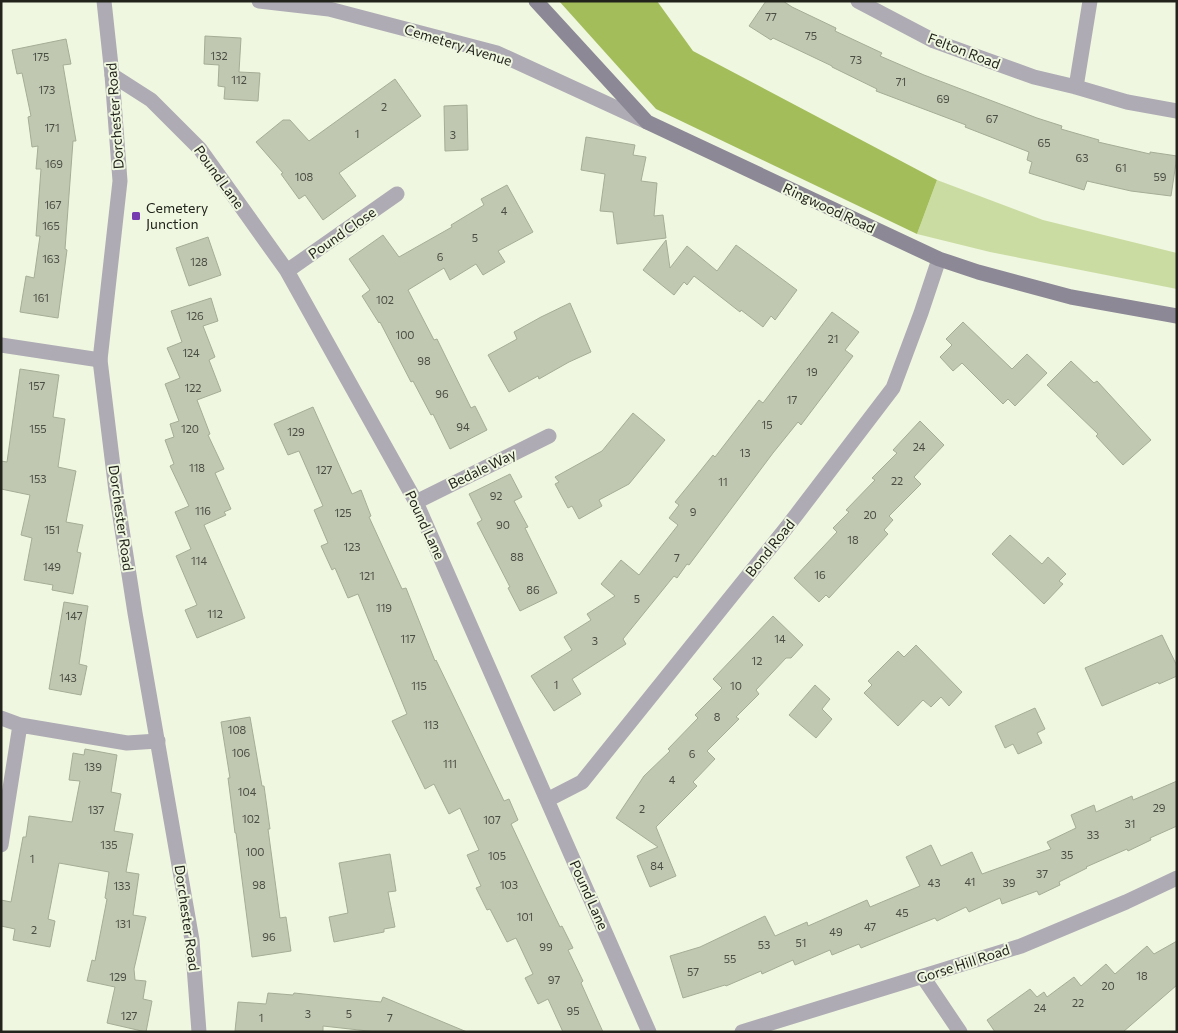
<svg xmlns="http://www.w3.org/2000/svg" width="1178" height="1033" font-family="Commissioner,sans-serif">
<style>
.green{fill:#cbdca2}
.forest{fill:#a4bd5b}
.building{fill:#c1c8b2;stroke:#a6ad97}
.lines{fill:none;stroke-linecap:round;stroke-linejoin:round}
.pedestrian{stroke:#aeabb4;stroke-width:15}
.minor{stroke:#aeabb4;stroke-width:15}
.tertiary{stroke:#aeabb4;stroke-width:15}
.secondary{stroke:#8d8896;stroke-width:15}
.poi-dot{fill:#763bb1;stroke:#eff7e0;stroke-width:2}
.labels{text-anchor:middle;stroke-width:4;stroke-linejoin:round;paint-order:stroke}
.number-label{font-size:11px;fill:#4a4d42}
.street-label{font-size:14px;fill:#22241c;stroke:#eff7e0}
.poi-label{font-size:14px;fill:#22241c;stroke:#eff7e0;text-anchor:start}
</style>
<rect width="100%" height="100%" fill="#eff7e0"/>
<path class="green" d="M937 180 1043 220 1177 253V289L990 252 917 234Z"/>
<path class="forest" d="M559 1H657L693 51 937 180 917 234 656 109Z"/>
<path class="building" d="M766 1H783L792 7 836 28 835 31 882 53 880 56 924 75 1037 118 1062 126 1061 129 1099 140 1098 142 1150 154V152L1177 156 1171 196 1131 191 1087 181 1084 190 1029 173 1032 162 1027 160 1029 152 965 127 966 125 876 91 877 89 832 67V66L773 38 771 40 749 26Z
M205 36 241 38 239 72 260 73 258 101 224 99 225 87 218 86 219 65 204 64Z
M66 39 71 64 63 65 76 141H73L65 249 67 250 58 318 20 312 26 276 34 278 40 236H36L41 169H36L38 146 32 147 28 117 31 116 22 73 17 74 12 50Z
M395 79 421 116 339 173 356 196 323 220 305 195 299 199 281 174 283 173 256 142 283 120H290L309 141Z
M467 105 468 150 445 151 444 106Z
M586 137 635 145 633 155 646 157 641 181 657 183 654 216 663 215 666 238 617 244 613 212 600 211 605 174 581 170Z
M507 185 533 232 498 251 505 262 483 275 476 264 450 280 444 268 408 290 434 340 437 339 471 408 475 406 487 430 450 449 433 414 431 415 413 381 411 382 380 322 379 323 362 296 370 290 349 259 383 235 399 257 452 227 451 225 484 205 481 199Z
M208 237 221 275 189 286 176 248Z
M666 240 670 268 687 246 717 271 736 245 797 290 775 320 771 316 763 327 741 310 740 312 694 276 687 285 684 282 674 295 643 270Z
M211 298 218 321 203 326 215 357 209 360 221 391 197 400 210 434 208 435 224 469 215 473 231 509 224 512 226 515 204 525 245 618 197 638 185 610 197 605 176 556 191 549 175 512 189 506 170 466 174 464 165 440 174 437 170 424 179 421 165 384 180 378 167 348 182 342 171 311Z
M570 303 591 352 569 362 539 379 538 376 509 392 488 355 517 339 514 332 541 317Z
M832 312 859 332 845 350 853 356 801 425 798 422 773 453 689 565 687 564 677 578 674 576 623 639 626 644 572 679 581 694 554 711 531 676 572 650 564 637 591 620 587 614 615 596 601 584 621 560 639 575 678 525 669 518 679 505 675 502 701 470 713 455 715 457 759 400 763 403Z
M963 322 1012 369 1027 354 1047 373 1015 406 1008 399 1003 404 962 363 953 371 940 357 952 345 946 339Z
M1071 361 1094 383 1097 381 1151 440 1123 465 1096 436 1098 434 1047 385Z
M20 369 59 375 53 417 65 419 58 467 76 471 66 522 83 525 77 552 81 553 73 594 52 590 53 585 24 580 32 538 21 535 30 495 1 489V461L7 462Z
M313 407 352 494 361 490 371 516 369 517 402 589 406 588 435 661 436 660 504 801 509 799 518 820 511 824 543 892 560 927 562 926 573 948 568 950 583 981 581 983 603 1032H563L548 999 538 1004 525 978 533 974 516 938 507 942 490 909 487 910 476 888 481 886 467 855 479 850 460 808 449 814 434 784 425 789 392 721 407 714 358 594 348 598 335 568 332 570 321 546 328 543 314 510 323 506 299 451 288 455 274 424Z
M633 413 665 440 629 484 599 500 602 506 579 519 572 506 568 508 555 484 559 482 555 477 602 451Z
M920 421 944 445 914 477 921 484 889 516 893 520 884 530 888 534 829 598 826 595 819 602 794 578 837 532 833 528 849 512 846 510 875 480 872 478 897 453 893 450Z
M510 474 522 497 514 501 528 527 525 528 557 593 520 611 508 588 510 587 477 523 482 520 469 494Z
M1010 535 1042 564 1048 557 1066 574 1059 581 1063 584 1044 604 992 554Z
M64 602 88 606 79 664 87 666 81 695 49 689Z
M773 616 803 645 791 658H786L756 690 759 694 736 717 739 719 707 751 715 759 693 782 697 786 656 827 676 876 650 887 637 856 658 847 616 818 644 776 670 751 668 749 698 718 695 715 722 688 713 679Z
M1162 635 1177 666V676L1159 684 1158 682 1102 706 1085 668Z
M916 645 962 692 949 706 941 697 931 707 923 700 898 726 864 693 872 685 868 681 898 651 904 657Z
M815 685 830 699 822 709 832 719 816 738 789 715Z
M1035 708 1045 729 1037 733 1042 743 1018 754 1013 744 1005 748 995 726Z
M250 717 262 786H264L270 829H268L280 918 286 917 291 951 252 957 236 833H235L231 801 228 778H230L221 722Z
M85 749 117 755 111 792 121 794 114 831 133 834 126 872 139 874 133 915 146 917 134 969 135 980 146 981 143 999 152 1001 146 1032 107 1023 115 987 87 981 92 960 95 961 107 899 105 898 109 872 59 863 48 919 55 921 50 947 13 940 15 929 1 926V900L11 902 23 837H26L29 816 72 822 80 781 69 780 73 753 84 755Z
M1177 781V826L1150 838 1151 840 1128 851 1127 849 1086 867 1087 868 1059 882 1060 885 1039 895 1037 891 1002 904 1000 898 969 912 966 907 937 921 935 918 861 948 859 944 832 955 830 950 795 965 793 960 762 974 761 971 726 986 725 985 683 998 670 956 700 947 765 916 775 936 807 922 808 926 867 900 870 907 920 886 906 857 931 845 941 866 972 852 982 874 1051 849 1047 842 1076 828 1071 815 1094 805 1096 812 1132 796 1133 800Z
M390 854 396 891 388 892 395 927 384 929V932L334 942 329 917 348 913 339 863Z
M1177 941V985L1123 1032H995L987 1020 1030 989 1037 997 1044 992 1047 997 1074 977 1081 986 1106 964 1115 974 1147 946 1154 954Z
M268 993 293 995 294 993 381 1002 383 997 467 1032H377L323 1026V1032L235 1031 238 1002 266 1004Z"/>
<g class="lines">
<path class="pedestrian" d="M259 1 329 9 497 53 647 122"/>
<path class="minor" d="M858 1 934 41 1034 77 1076 87 1127 102 1177 111
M112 75 151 100 200 149 287 271 416 502 649 1032
M1076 87 1090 1
M287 271 397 194
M1 345 100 360
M416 502 549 436
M1 718 20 725
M547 800 582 782 787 527 893 388 921 313 939 259
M1 845 20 725 127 743 158 741
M923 977 960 1032
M742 1032 1021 946 1126 902 1177 878"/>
<path class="tertiary" d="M104 1 112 75 120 181 100 360 116 491 135 613 192 940 199 1032"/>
<path class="secondary" d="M536 1 647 122 939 259 978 272 1071 297 1177 316"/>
</g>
<rect class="poi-dot" x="131" y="211" width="10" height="10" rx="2.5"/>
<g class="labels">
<g class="number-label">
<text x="771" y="21">77</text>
<text x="811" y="40">75</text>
<text x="219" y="60">132</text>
<text x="41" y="61">175</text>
<text x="856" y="64">73</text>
<text x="239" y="84">112</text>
<text x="901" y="86">71</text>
<text x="47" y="94">173</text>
<text x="943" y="103">69</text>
<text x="384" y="111">2</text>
<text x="992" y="123">67</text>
<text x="52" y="132">171</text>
<text x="357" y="138">1</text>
<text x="453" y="139">3</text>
<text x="1044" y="147">65</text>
<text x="1082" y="162">63</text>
<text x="54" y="168">169</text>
<text x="1121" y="172">61</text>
<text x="304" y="181">108</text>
<text x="1160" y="181">59</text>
<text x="53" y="209">167</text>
<text x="504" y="215">4</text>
<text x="51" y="230">165</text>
<text x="475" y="242">5</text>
<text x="440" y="261">6</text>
<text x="51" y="263">163</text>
<text x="199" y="266">128</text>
<text x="41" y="302">161</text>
<text x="385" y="304">102</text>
<text x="195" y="320">126</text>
<text x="405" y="339">100</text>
<text x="833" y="343">21</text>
<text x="191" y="357">124</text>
<text x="424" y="365">98</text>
<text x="812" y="376">19</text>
<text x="37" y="390">157</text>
<text x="193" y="392">122</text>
<text x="442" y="398">96</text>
<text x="792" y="404">17</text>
<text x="767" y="429">15</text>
<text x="463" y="431">94</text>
<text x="38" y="433">155</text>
<text x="190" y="433">120</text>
<text x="296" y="436">129</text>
<text x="919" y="451">24</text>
<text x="745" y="457">13</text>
<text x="197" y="472">118</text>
<text x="324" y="474">127</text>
<text x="38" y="483">153</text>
<text x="897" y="485">22</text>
<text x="723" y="486">11</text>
<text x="496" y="500">92</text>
<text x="203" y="515">116</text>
<text x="693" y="516">9</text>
<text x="343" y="517">125</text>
<text x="870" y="519">20</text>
<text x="503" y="529">90</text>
<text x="52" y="534">151</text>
<text x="853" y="544">18</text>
<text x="352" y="551">123</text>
<text x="517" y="561">88</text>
<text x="677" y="562">7</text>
<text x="199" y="565">114</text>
<text x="52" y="571">149</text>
<text x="820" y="579">16</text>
<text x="367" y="580">121</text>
<text x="533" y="594">86</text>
<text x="637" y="603">5</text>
<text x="384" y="612">119</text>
<text x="215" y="618">112</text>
<text x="74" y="620">147</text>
<text x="408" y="643">117</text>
<text x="780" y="643">14</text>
<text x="595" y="645">3</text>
<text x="757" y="665">12</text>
<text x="68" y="682">143</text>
<text x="556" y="689">1</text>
<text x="419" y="690">115</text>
<text x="736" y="690">10</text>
<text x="717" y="721">8</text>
<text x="431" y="729">113</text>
<text x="237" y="734">108</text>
<text x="241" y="757">106</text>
<text x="692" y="758">6</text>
<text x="450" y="768">111</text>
<text x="93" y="771">139</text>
<text x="672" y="784">4</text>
<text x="247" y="796">104</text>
<text x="1159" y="812">29</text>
<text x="642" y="813">2</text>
<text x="96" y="814">137</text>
<text x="251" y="823">102</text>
<text x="492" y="824">107</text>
<text x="1130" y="828">31</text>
<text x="1093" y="839">33</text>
<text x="109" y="849">135</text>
<text x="255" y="856">100</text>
<text x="1067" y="859">35</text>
<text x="497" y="860">105</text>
<text x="32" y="863">1</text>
<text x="657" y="870">84</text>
<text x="1042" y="878">37</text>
<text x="970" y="886">41</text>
<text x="934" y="887">43</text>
<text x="1009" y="887">39</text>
<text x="259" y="889">98</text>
<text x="509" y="889">103</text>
<text x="122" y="890">133</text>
<text x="902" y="917">45</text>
<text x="525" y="921">101</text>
<text x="123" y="928">131</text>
<text x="870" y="931">47</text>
<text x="34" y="934">2</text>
<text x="836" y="936">49</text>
<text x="269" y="941">96</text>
<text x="801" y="947">51</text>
<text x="764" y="949">53</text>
<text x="546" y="951">99</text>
<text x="730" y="963">55</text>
<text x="693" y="976">57</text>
<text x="1142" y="980">18</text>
<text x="118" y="981">129</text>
<text x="554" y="984">97</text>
<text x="1108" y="990">20</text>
<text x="1078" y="1007">22</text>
<text x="1040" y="1012">24</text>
<text x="573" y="1015">95</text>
<text x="308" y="1018">3</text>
<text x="349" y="1018">5</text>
<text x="129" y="1020">127</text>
<text x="261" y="1022">1</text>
<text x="390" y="1022">7</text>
</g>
<g class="street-label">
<text transform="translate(458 45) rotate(17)" y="5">Cemetery Avenue</text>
<text transform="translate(964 51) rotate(21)" y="5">Felton Road</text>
<text transform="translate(115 116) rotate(-94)" y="5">Dorchester Road</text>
<text transform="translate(219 177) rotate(54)" y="5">Pound Lane</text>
<text transform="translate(829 208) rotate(25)" y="5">Ringwood Road</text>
<text transform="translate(342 233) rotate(-35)" y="5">Pound Close</text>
<text transform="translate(482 469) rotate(-26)" y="5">Bedale Way</text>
<text transform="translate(121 518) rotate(82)" y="5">Dorchester Road</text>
<text transform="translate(425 525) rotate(65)" y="5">Pound Lane</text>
<text transform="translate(770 548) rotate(-51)" y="5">Bond Road</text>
<text transform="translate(589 895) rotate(66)" y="5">Pound Lane</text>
<text transform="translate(187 918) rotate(82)" y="5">Dorchester Road</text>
<text transform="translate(963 964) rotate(-18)" y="5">Gorse Hill Road</text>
</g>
<g class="poi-label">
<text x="146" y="213">Cemetery<tspan x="146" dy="16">Junction</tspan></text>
</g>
</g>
<rect width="1178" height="1033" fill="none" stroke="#22241c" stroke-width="5"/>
</svg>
